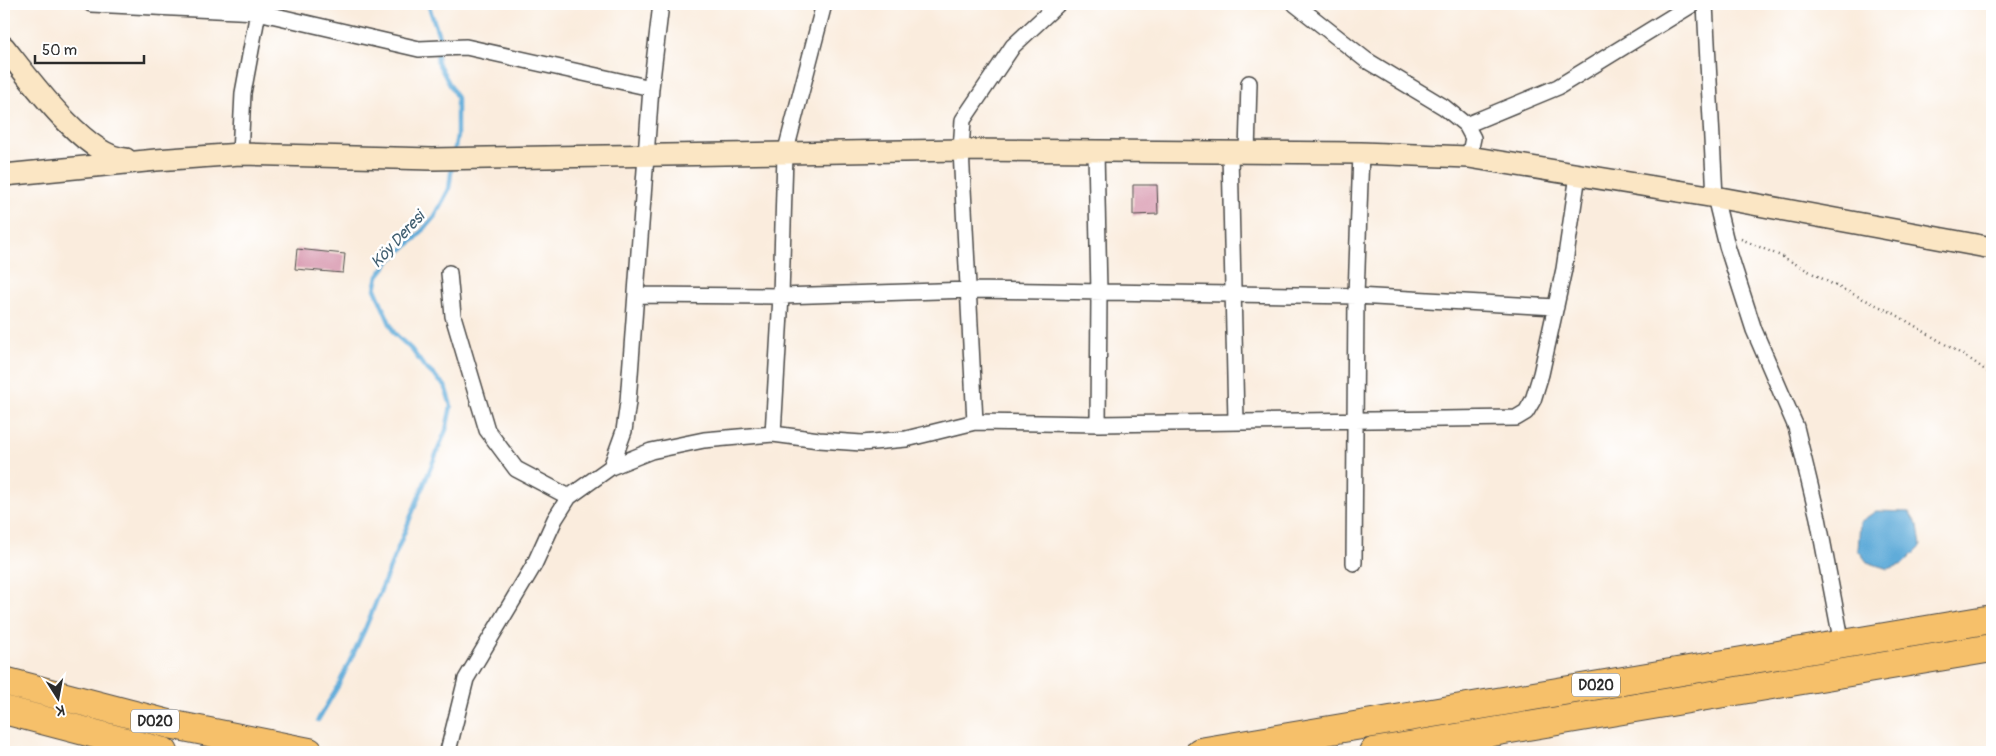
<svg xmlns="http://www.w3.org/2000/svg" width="1996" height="756" font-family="Pangolin,sans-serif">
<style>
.water{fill:#61acd9;stroke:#466c82}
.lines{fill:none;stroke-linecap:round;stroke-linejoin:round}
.stream{stroke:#61acd9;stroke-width:4.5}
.building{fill:#d796ad}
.street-casing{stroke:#4a4846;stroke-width:18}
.secondary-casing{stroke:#4a4846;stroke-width:24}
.highway-casing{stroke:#4a4846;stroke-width:30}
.path{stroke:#4a4846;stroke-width:2.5;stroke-dasharray:1 4;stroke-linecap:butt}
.street{stroke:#fff;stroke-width:15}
.secondary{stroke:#fbe6c4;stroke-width:21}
.highway{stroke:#f6c06b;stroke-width:28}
.labels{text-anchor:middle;stroke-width:5;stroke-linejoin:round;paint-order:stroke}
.shield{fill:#fff;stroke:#6b6b6b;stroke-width:1}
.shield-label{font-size:14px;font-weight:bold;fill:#2b2b2b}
.water-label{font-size:16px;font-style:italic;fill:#415f71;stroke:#fff}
</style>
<rect width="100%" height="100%" fill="#fff"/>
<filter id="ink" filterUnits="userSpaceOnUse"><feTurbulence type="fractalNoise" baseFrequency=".02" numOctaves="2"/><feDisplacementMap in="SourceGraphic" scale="10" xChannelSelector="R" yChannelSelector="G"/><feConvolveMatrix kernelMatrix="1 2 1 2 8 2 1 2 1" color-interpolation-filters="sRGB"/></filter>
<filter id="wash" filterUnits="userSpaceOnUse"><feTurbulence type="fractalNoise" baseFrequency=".0096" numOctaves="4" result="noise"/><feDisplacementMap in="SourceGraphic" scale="20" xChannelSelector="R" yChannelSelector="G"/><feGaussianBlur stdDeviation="1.12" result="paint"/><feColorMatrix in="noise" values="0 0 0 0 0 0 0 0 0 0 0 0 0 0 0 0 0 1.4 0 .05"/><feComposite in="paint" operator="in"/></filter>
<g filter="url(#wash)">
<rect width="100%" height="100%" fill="#faecdd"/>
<path class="water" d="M1876 511 1909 512 1918 526 1921 546 1903 564 1888 569 1867 562 1858 550 1860 522Z"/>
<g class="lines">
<path class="stream" d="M428 4 439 36 437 61 457 98V136L454 153
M318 720 338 686 365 629 446 430 451 406 445 386 423 365 412 350 394 333 375 289 378 276 391 259 416 238 435 216 449 189 452 165"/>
</g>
<g id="blocks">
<path class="building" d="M1133 185H1157L1158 214 1133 215Z
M297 249 345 254 343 273 295 269Z"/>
</g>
</g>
<g filter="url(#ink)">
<use href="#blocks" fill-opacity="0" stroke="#4a4846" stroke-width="1"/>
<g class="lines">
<g class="street-casing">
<path id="street" d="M91 4 258 12 419 49 466 47 651 88
M1295 4 1366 60 1444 107 1466 125 1473 138 1469 157
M1705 4 1715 197 1727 246 1754 330 1796 427 1818 518 1842 644
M1466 125 1558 87 1693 4
M1096 152 1099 292 1098 424
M1230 153 1236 421
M1247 153 1249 83
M240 154 243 93 258 12 257 4
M449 273 453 316 487 430 516 469 569 497
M636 295 781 296 970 290 1356 296 1556 307
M975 422 961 150 963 120 1013 46 1058 4
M773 434 781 296 785 154 824 4
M611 467 624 431 628 402 651 88 661 4
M1354 563 1356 296 1361 153
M448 751 466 679 534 565 555 519 569 497 611 467 651 451 704 440 773 434 819 440 862 443 906 439 975 422 1098 424 1516 418 1526 412 1533 400 1541 374 1564 269 1578 175"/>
</g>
<g class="secondary-casing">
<path id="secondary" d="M4 47C28 77 86 158 126 159
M4 175 156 160 240 154 432 159 961 150 1361 153 1469 157 1715 197 1992 248"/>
</g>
<g class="highway-casing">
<path id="highway" d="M4 681 169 724 309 752
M4 710 164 752
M1200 752 1992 619
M1373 752 1992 648"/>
</g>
<path class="path" d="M1741 239 1783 257 1832 284 1895 314 1973 361 1992 375"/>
<use href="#street" class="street"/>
<use href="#secondary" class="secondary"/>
<use href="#highway" class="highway"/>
</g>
</g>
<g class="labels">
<g class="shield">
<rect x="1572" y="673.5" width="48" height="23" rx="4"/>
<rect x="131" y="709.5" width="48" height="23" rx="4"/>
</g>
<g class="shield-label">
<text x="1596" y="690">D020</text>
<text x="155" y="726">D020</text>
</g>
<g class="water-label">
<text transform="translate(397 239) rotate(-47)" y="6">Köy Deresi</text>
</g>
</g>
<rect width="1996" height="756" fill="none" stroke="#fff" stroke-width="20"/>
<g transform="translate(58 698) rotate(169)" stroke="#ffffff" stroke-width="4" paint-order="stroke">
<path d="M0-4L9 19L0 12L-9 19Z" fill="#2b2b2b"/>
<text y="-8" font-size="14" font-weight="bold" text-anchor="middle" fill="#2b2b2b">K</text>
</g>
<path d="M35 55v8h109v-8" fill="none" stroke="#2b2b2b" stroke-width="2.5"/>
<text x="42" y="55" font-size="15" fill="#2b2b2b" stroke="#ffffff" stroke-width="4" paint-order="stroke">50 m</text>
</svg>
